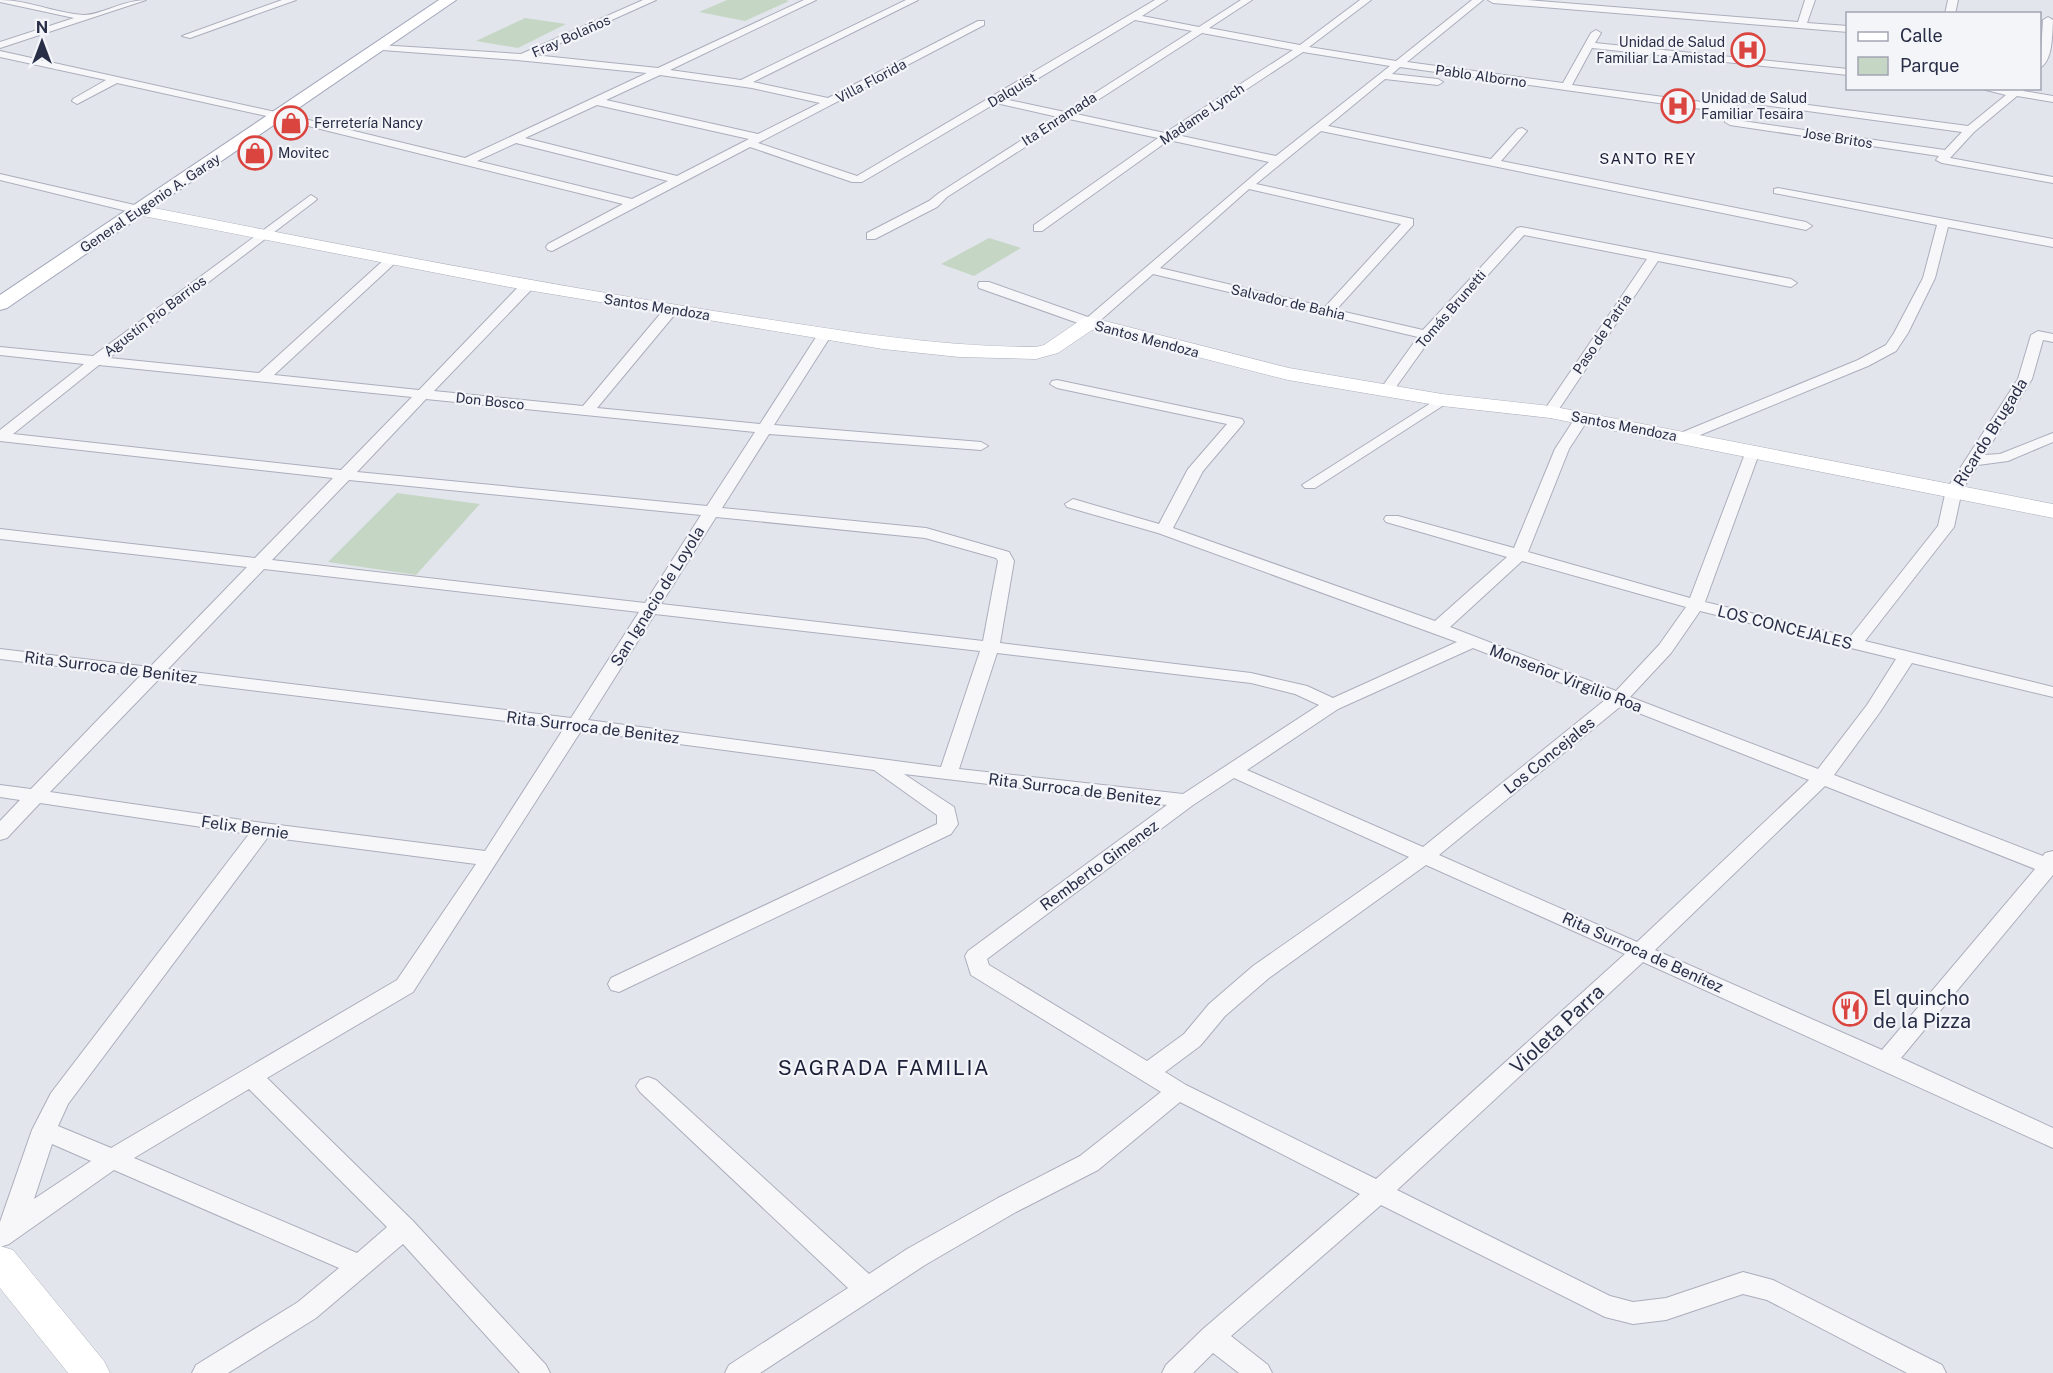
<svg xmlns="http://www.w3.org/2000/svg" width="2053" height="1373" font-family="'Public Sans',sans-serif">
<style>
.green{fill:#c5d7c4}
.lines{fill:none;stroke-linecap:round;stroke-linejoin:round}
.street-casing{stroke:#abaebb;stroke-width:2}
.secondary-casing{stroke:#abaebb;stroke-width:1}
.primary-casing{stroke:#a1a6b9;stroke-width:2}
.street{fill:#f7f7fa;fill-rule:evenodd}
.secondary{fill:#fff;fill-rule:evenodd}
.primary{fill:#fff;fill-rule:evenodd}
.labels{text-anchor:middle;stroke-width:4.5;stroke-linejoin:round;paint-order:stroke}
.far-street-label{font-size:14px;fill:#292e47;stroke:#f3f5f9}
.far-poi-label{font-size:14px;fill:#292e47;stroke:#f3f5f9;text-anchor:start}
.far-neighbourhood-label{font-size:15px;letter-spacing:1.5px;fill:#1b1f38;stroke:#f3f5f9}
.street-label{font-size:16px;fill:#292e47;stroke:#f3f5f9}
.near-poi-label{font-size:20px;fill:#292e47;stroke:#f3f5f9;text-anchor:start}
.near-street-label{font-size:20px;fill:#292e47;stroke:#f3f5f9}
.near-neighbourhood-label{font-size:21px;letter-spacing:1.5px;fill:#1b1f38;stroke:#f3f5f9}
</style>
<rect width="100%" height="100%" fill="#e3e5ed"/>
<path class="green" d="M727 0H786L789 1 745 21 699 12Z
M525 18 566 24 518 48 476 41Z
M989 238 1021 248 974 276 941 264Z
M397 493 480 504 416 575 328 562Z"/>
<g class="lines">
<g class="street-casing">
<path id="street" d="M0 0C28 0 55 13 83 15 99 16 123 0 146 0L0 48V42L74 18 0 2Z
M282 0H296L190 38 182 36Z
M643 0H656L534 55 658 68 804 0H816L670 70 741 80 906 0H918L753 82 828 98 978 21H984V25L758 143 857 176 1155 0H1167L1142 16 1199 27 1241 0H1252L1209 28 1300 45 1360 0H1371L1309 47 1396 61 1472 0H1483L1407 62 1563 83 1591 33 1596 30 1601 33 1595 43 1848 69V75L1592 48 1572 85 1725 105 1733 97 1741 96 1968 126 2006 95 1978 88H2026L2023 91 2053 96V102L2017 96 1974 132 1950 158 2053 177V183L1942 163 1936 160 1939 156 1730 125 1725 122 1723 112 1400 67 1392 74 1438 79 1443 82 1438 85 1385 79 1328 126 1491 159 1518 129 1522 128 1527 131 1501 161 1806 222 1812 226 1806 230 1321 131 1256 184 1413 219V225L1336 310 1423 330 1517 228 1521 227 1791 279 1797 283 1791 287 1658 261 1555 415 1550 416 1543 412 1647 259 1524 235 1431 338 1391 394 1386 395 1379 391 1418 337 1153 274 1094 326 1089 327 979 288 978 285 979 282H989L1088 317 1269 162 1169 140 1042 231H1034V225L1158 138 1069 119 947 197 937 207 875 239H867V233L929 201 939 193 1058 117 996 103 862 182H852L750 147 552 251 548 250 546 247 548 244 623 204 280 119 117 83 77 104 72 101 73 99 106 80 0 57V51L280 113 465 158 647 73 517 60 382 50 377 47 379 45 521 54ZM1135 20 1192 31 1065 112 1004 99ZM1202 33 1293 50 1165 133 1076 114ZM1303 52 1390 66 1276 156 1177 135ZM660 75 752 88 820 103 758 134 606 100ZM1741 102 1962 132 1945 150 1735 120 1733 109ZM597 105 749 139 677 176 525 138ZM516 143 668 181 632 199 477 161ZM1249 189 1401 224 1325 307 1160 268Z
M1488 0H1527L1798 22 1805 0H1815L1807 23 1848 26V32L1493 3Z
M1948 0H1958L1955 14H1945Z
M2048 17 2053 20C2052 36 2053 60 2040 68L2043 20Z
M0 174 143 207 145 210 139 214 0 180Z
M1778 188 2053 239V247L1948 227 1935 278 1908 333 1896 351 1868 366 1688 440H1678L1676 437 1678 434 1858 360 1886 345 1894 333 1923 278 1937 225 1774 193V189Z
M311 195 317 199 315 201 109 358 259 373 386 258H394L396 261 394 264 274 375 419 390 522 283H532L533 286 532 289 434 391 583 406 666 307H676L678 310 676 313 597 408 760 424 820 331H830L832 334 774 425 981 442 988 446 981 450 769 434 722 508 926 528 1009 552 1014 561 1000 643 1251 673 1307 686 1333 698 1457 642 1158 533 1067 507 1065 504 1073 499 1159 524 1188 469 1227 424 1057 388 1050 384 1052 381 1057 380 1242 419 1244 422 1242 425 1203 471 1173 528 1435 621 1507 557 1386 522 1384 519 1386 516H1398L1514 548 1555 449 1577 415H1587L1589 418 1569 449 1528 552 1690 598 1746 451 1753 447 1758 448 1760 451 1705 602 1850 637 1938 526 1946 490 2018 379 2031 335 2038 331 2053 334V342L2043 340 2032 379 1984 455 2000 454 2053 433V442L2008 461 1978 465 1962 490 1954 527 1865 641 2053 687V697L1912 663 1880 712 1834 775 2043 856 2045 853 2053 851V875L1901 1058 2053 1128V1148L1643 962 1397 1190 1610 1296 1633 1302 1666 1298 1743 1272 1773 1280 1942 1365 1946 1373H1907L1767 1300 1743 1294 1666 1320 1633 1324 1605 1317 1381 1205 1231 1336 1268 1365 1272 1373H1239L1213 1353 1193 1373H1162L1166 1365 1203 1329 1360 1194 1180 1102 1098 1170 1016 1212 925 1265 760 1373H725L729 1365 848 1288 640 1092 636 1086 640 1080 648 1077 656 1080 869 1274 907 1249 998 1198 1080 1156 1161 1092 971 975 965 956 968 951 1167 805 904 774 954 807 958 824 951 834 619 992 611 990 608 984 611 978 937 824V815L874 770 581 731 413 992 267 1078 413 1221 546 1365 550 1373H520L403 1244 316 1318 228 1373H192L196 1365 298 1302 339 1268 114 1170 9 1244 0 1247V1222L32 1130 51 1093 249 834 40 803 7 838 0 840V821L20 800 0 797V785L31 789 140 676 0 659V649L150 667 247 567 0 539V529L255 558 333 478 0 441V430L84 364 0 355V347L93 356ZM99 365 412 397 341 470 13 434ZM426 399 755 432 707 506 357 472ZM349 480 701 515 645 603 272 560ZM716 517 925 538 996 558 998 561 983 641 661 604ZM1522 561 1686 607 1659 645 1616 691 1450 627ZM264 569 639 612 571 718 168 669ZM1700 611 1896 659 1867 705 1818 769 1630 697 1671 653ZM655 614 980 651 941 767 588 720ZM1473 648 1605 700 1423 847 1247 770 1338 709ZM997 653 1251 683 1295 694 1319 705 1183 794 959 769ZM159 679 564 728 485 851 263 823 50 792ZM1621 706 1809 780 1637 942 1439 855ZM1234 778 1409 857 1253 966 1209 1004 1184 1034 1147 1061 989 965 987 959 1193 805ZM1825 786 2035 869 1882 1050 1655 950ZM268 837 476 864 397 980 111 1148 58 1126 68 1104ZM1426 865 1625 954 1376 1179 1186 1085 1165 1072 1200 1046 1225 1016 1269 978ZM249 1089 387 1227 357 1253 134 1158ZM52 1144 91 1161 34 1199Z
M1442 396 1447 397 1449 400 1447 403 1315 488H1305L1302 485Z"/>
</g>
<g class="secondary-casing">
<path id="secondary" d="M139 205C330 243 521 280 714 311 821 327 927 347 1036 347L1044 345 1082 319 1089 317 1289 368 1442 394 1550 406 2053 504V518L1550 418 1442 406 1288 380 1092 330 1058 353 1036 359 959 357 883 349 509 287 133 214 131 210 133 206Z
M0 1246 13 1250 104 1361 110 1373H68L0 1288Z"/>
</g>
<g class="primary-casing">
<path id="primary" d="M439 0H456L7 308 0 310V295Z"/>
</g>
<use href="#street" class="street"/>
<use href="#secondary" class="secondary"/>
<use href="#primary" class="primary"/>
</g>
<defs>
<g id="hospital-ring" transform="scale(1.725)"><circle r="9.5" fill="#f3f5f9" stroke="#db453f" stroke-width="1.5"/><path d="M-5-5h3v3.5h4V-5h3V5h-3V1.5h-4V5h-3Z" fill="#db453f"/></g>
<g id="shop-ring" transform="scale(1.725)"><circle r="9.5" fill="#f3f5f9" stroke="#db453f" stroke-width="1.5"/><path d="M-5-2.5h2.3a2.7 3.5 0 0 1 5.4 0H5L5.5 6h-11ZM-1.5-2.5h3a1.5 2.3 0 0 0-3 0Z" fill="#db453f"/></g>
<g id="restaurant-ring" transform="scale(1.725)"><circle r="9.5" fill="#f3f5f9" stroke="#db453f" stroke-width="1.5"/><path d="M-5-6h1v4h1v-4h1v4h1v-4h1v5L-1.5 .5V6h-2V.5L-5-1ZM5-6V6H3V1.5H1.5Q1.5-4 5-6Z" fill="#db453f"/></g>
</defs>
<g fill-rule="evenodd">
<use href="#hospital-ring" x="1748" y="50"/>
<use href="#hospital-ring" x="1678" y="106"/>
<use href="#shop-ring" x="291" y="123"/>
<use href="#shop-ring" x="255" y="153"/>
<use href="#restaurant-ring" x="1850" y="1009"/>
</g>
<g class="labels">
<g class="far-street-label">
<text transform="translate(571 36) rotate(-24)" y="5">Fray Bolaños</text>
<text transform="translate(1481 76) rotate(8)" y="5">Pablo Alborno</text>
<text transform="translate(871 81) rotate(-28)" y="5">Villa Florida</text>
<text transform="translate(1012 90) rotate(-31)" y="5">Dalquist</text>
<text transform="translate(1202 114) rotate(-34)" y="5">Madame Lynch</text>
<text transform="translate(1059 119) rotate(-33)" y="5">Ita Enramada</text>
<text transform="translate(1838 138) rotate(9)" y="5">Jose Britos</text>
<text transform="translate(150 203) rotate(-34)" y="5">General Eugenio A. Garay</text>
<text transform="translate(1288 302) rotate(13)" y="5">Salvador de Bahia</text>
<text transform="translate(657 307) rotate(9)" y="5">Santos Mendoza</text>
<text transform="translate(1451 309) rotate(-49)" y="5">Tomás Brunetti</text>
<text transform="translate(155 316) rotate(-37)" y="5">Agustín Pio Barrios</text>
<text transform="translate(1602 334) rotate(-56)" y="5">Paso de Patria</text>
<text transform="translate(1147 339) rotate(15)" y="5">Santos Mendoza</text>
<text transform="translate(490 401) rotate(6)" y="5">Don Bosco</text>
<text transform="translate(1624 426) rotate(11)" y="5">Santos Mendoza</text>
</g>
<g class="far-poi-label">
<text x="1725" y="47" text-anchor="end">Unidad de Salud<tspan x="1725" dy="16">Familiar La Amistad</tspan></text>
<text x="1701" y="103">Unidad de Salud<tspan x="1701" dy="16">Familiar Tesaira</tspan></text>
<text x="314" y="128">Ferretería Nancy</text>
<text x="278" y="158">Movitec</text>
</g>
<g class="far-neighbourhood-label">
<text x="1648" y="164">SANTO REY</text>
</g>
<g class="street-label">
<text transform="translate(1990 432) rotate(-58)" y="6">Ricardo Brugada</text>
<text transform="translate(657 596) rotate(-58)" y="6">San Ignacio de Loyola</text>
<text transform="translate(1785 627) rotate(14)" y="6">LOS CONCEJALES</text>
<text transform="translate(111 667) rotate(7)" y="6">Rita Surroca de Benitez</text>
<text transform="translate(1566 678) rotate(21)" y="6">Monseñor Virgilio Roa</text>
<text transform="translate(593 727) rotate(7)" y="6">Rita Surroca de Benitez</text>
<text transform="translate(1549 755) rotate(-39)" y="6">Los Concejales</text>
<text transform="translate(1075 789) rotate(7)" y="6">Rita Surroca de Benitez</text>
<text transform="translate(245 827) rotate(8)" y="6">Felix Bernie</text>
<text transform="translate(1099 865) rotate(-36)" y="6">Remberto Gimenez</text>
<text transform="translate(1643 952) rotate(24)" y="6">Rita Surroca de Benítez</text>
</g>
<g class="near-poi-label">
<text x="1873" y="1005">El quincho<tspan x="1873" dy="23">de la Pizza</tspan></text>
</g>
<g class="near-street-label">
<text transform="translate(1557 1029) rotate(-43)" y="7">Violeta Parra</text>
</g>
<g class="near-neighbourhood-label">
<text x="884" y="1075">SAGRADA FAMILIA</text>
</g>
</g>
<rect x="1846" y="12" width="195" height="78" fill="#f3f5f9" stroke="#a2a5b2" stroke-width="1.5"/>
<rect x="1858" y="32" width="30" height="9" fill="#ffffff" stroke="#a2a5b2" stroke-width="1.5"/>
<text x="1900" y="42" font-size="18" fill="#292e47">Calle</text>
<rect x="1858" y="57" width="30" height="18" fill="#c5d7c4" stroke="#a2a5b2" stroke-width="1.5"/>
<text x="1900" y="72" font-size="18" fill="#292e47">Parque</text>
<g transform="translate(42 42)" stroke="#f3f5f9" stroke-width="4.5" paint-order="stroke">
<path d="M0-4.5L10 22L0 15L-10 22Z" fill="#292e47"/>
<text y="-9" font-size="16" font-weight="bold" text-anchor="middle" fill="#292e47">N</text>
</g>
</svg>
